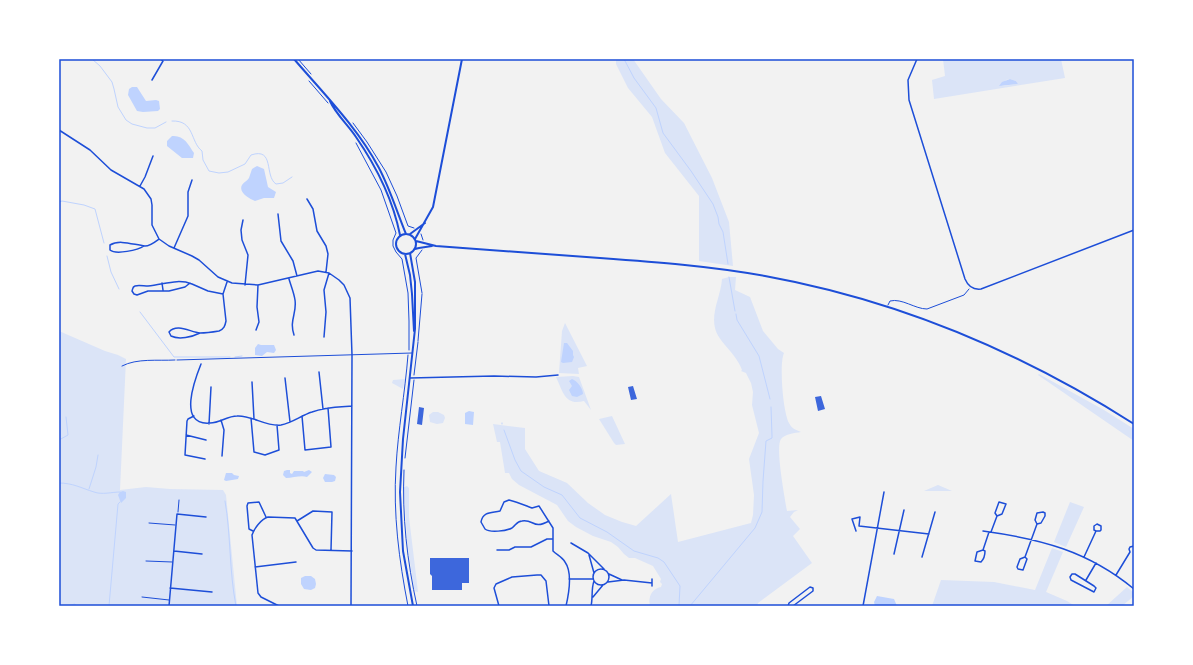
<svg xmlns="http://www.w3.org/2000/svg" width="1193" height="665" font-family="Overpass,sans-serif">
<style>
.green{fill:#dbe4f7;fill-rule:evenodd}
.water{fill:#bfd3fe}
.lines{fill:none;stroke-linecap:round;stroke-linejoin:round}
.stream{stroke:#bfd3fe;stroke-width:1}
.building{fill:#3d67dc}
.path{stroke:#1d4ed8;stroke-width:1}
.service{stroke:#1d4ed8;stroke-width:1}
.minor{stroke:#1d4ed8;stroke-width:1.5}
.tertiary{stroke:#1d4ed8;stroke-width:2}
.neatline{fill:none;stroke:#1d4ed8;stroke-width:1.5}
</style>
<rect width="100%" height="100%" fill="#f2f2f2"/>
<path class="green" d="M616 59H633L661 99 684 123 712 178 729 222 733 266 699 261V196L665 153 652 117 628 88 616 64Z
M943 59H1061L1065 78 934 99 932 80 945 76ZM1010 79 1016 81 1018 84 1002 86 1006 80Z
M729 277H736L735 290 750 297 763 331 778 349 784 353C779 364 783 412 789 423 792 429 796 430 801 432 795 433 785 434 781 439 775 447 785 499 787 511L798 510 794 512 790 517 800 529 793 536 812 563 758 603 757 606H650C648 598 651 589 661 587L662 584 660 582 661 579 653 566 635 558H629L624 554 618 547 611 542 593 536 576 527 568 521 557 505 519 485 512 479 509 473H505L500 442H497L493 424 525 428V449L539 471 567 483 588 503 605 515 622 522 636 526 671 494 678 542 751 523 753 515 754 495 749 459 759 433 752 405 753 392 751 383 746 373 741 371 742 370C737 354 718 342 715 328 711 312 721 295 722 279Z
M565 323 587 366 578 368 579 374 559 373 562 331Z
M59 331 105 351 118 355 126 359 120 490 146 487 170 489 223 490 226 495 237 606H59Z
M1039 374 1104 410 1134 429V441L1038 375Z
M573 376 579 377 591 410 584 401C565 406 563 392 556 377Z
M405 379 403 389 392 383 393 380Z
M433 412H438L444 415 445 418 443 423 437 424 430 422 429 415Z
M612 416 625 444 616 445 614 443 599 419Z
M938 485 952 491H924Z
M407 486 409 488V517L418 592 414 591 407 541 404 487Z
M1070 502 1084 507 1066 547 1054 542Z
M1052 548 1063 552 1046 592 1067 601 1075 606H932L941 580 994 582 1035 590Z
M1127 587 1134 593V596L1122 606H1106Z"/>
<path class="water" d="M1010 79 1016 81 1018 84 999 86 1002 82Z
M132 87H137L146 101 156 100 159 101 160 109 158 111 143 112 137 111 128 95 129 89Z
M172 136C184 135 188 144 194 153L193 158H182L167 146V141Z
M257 166 264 169 268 187 276 192 274 198H264L255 201C249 199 238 192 242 185 244 182 247 181 249 178 250 175 251 172 252 169Z
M564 343H567L573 351V355L574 357 572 362 563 363 561 362Z
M258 344 261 345H274L276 350 274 353 267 352 262 356 255 355V348Z
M572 379C577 381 583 388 583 394L577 397 572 396 569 390 572 386 569 381Z
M469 411 474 412 473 425 465 424V413Z
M287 470H290V473L292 474 294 471H303L304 472 309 470 312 472 307 477C301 475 293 478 286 478L283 475 284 471Z
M226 473H232L234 475 239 476 238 479 226 481 224 480Z
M325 474 334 475 336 477 335 481 332 482H325L323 478Z
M123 491 126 492V498L121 503 118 495 120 492Z
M305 576H311L315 579 316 584 315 588 311 590 304 589 301 584V578Z
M877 596 894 599 897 606H875L874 602Z"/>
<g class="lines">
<path class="stream" d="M92 59 100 66 112 82 114 89 118 107 126 120 132 124 147 128H155L166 122
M624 59 634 78 656 108 663 133 691 171 713 204 718 217 719 224 723 232 728 264
M172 121C195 120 190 142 202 151L203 160 209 171 219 173 228 172 245 164 251 155C275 147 264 176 276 184L283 183 292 177
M59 202 62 201 84 205 95 209 104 243
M107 256 111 272 119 289
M729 277 735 311
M140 312 174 357H230
M736 314 737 320 759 356 770 399
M235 357 242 356
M502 423V424
M504 430 515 460 521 471 544 487 562 495 580 518 607 532 634 551 658 558 664 562 680 586 679 606
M59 440 68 435 66 417
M59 483C73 483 81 488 94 492 102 495 112 492 120 492
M89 489 96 467 98 455
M225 501C231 535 229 571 236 606
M67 606 75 604 76 606
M109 606 118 504 120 502
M690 606 755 528 762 512 763 481 766 441 772 438V436L771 407"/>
</g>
<path class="building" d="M633 386 637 399 631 400 628 387Z
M821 396 825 409 818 411 815 397Z
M419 407 424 408 422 425 417 424Z
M430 558H469V583H462V590H432V576L430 574Z"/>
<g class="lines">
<path class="path" d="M298 59 311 74
M309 81 328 103
M353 123 367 142 386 172 397 196 408 226 414 228
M356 143 381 190 396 233 393 240V246L396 252 402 259 408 293 409 321V350
M421 234 423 240
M422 293 416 258 422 250
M888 305 890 301C902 298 915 309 927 309L964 295 969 289
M122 366C137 358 158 361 175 360
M414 375 418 342
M405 458 414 380
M404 470C402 516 407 561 417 606
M178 512 179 500
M408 606C399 560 393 514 396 467 398 430 405 393 408 355"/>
<path class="service" d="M418 341 422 294
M177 360 412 353
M149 523 175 525
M146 561 172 562
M142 597 169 600"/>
<path class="minor" d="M917 59 908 80 909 100 965 279C968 286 973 290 981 289L1134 230
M152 80 163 61 160 59
M59 130 90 150 111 170 144 189 151 199 152 205V225L159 239 169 246 192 256 199 260 218 277 232 283 258 285 318 271 329 273 339 280 344 285 350 298 352 355 351 606
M140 186 145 177 153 156
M307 199 313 209 317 231 326 246 328 254 326 272
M278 214 281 241 293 261 297 276
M243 220 241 230 242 240 248 255 245 285
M144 246C138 250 116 255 110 250V245C120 239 134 245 145 246 150 246 155 242 159 239
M174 248 188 216V192L192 180
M289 279C291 286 294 293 295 300 297 314 289 320 294 335
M162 283 163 290
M190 283 185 287 169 291H148L137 295 134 294 132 291C133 289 132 287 135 286 138 285 144 286 148 286 163 285 177 278 192 284L208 291 223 294
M256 330 259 322 257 307 258 285
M200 333C192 337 179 340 171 336L169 332C177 323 190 332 200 333 206 333 213 332 219 331 224 329 225 326 226 321L223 294 227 282
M324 337 326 312 324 290 329 273
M201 364C195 379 177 426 210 423 220 423 227 416 237 416 252 415 266 427 281 425 292 423 302 415 312 412 325 407 338 407 352 406
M319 372 323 409
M285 378 290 422
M410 378 494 376 536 377 558 375
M252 382 254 419
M194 416 188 419 187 421 185 455 205 459
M302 416 305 450 331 447 328 408
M251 418 254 452 265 455 279 450 277 425
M221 420 224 430 222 456
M209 424 211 387
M186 435 206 440
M297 521 313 511 332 512 331 550
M549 521C533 530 534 519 522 521 517 521 516 525 512 528 506 531 490 533 485 529L481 522C483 511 492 513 500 511L504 502 509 500C517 502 524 505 532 508L539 506 553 528V551C557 555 562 557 565 562 573 573 569 593 566 606
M253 531 249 529 247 506 248 503 259 502 266 517
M856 531 852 519 860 517 859 526 929 534
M983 531C1041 539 1088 551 1134 589
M991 532 997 516 1002 514 1006 504 999 502 995 513 997 516
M571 543 588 553 604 569
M497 550H509L515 547H531L547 539H553
M983 550 985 551C985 555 984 559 981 562L975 561 977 552 983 550 989 532
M174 551 202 554
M894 554 904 510
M589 555 594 573
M922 557 935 512
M1025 557 1020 559 1017 567 1018 569 1023 570 1027 559 1025 557 1037 524 1041 523 1045 516V513L1043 512 1037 513 1035 520 1037 524
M1084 557 1096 531H1100L1101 530V526L1097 524 1094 526V530L1096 531
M255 567 296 562
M593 577a8 8 0 1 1 16 0a8 8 0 1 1-16 0Z
M609 574 622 580
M1072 574H1075L1094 586 1096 588 1094 592 1071 580 1070 577Z
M1116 575 1130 552 1129 549 1130 547 1134 546
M569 579H593
M1086 580 1096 563
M608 582 624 580 652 583
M652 586V579
M170 588 212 592
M593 597 603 585
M169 606 177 514 206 517
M279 606 261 597 258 593 252 535C254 529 261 519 268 517L295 518 313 548 316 550 352 551
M499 606 494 588 496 584 512 577 537 575H541L546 581 549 606
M591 606C593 598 591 589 594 581
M788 606 789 603 810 587 813 588V591L793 606
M863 606 884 492"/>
<path class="tertiary" d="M294 59C324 94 357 127 379 168 390 189 397 212 406 234
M330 101C335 113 348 125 356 137 376 166 393 200 400 235
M396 244a10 10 0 1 1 20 0a10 10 0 1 1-20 0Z
M410 234 425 223
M415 239 433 207 462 59
M416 241 436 246C491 250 545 254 600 258 655 262 710 266 765 276 897 300 1021 352 1134 424
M415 249 419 248 432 246
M410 253 415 282V329L403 439 400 492 403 551 413 606
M405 254 410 275 412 294 414 331"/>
</g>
<rect width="1193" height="665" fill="none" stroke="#ffffff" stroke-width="120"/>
<rect x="60" y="60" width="1073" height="545" class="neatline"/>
</svg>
